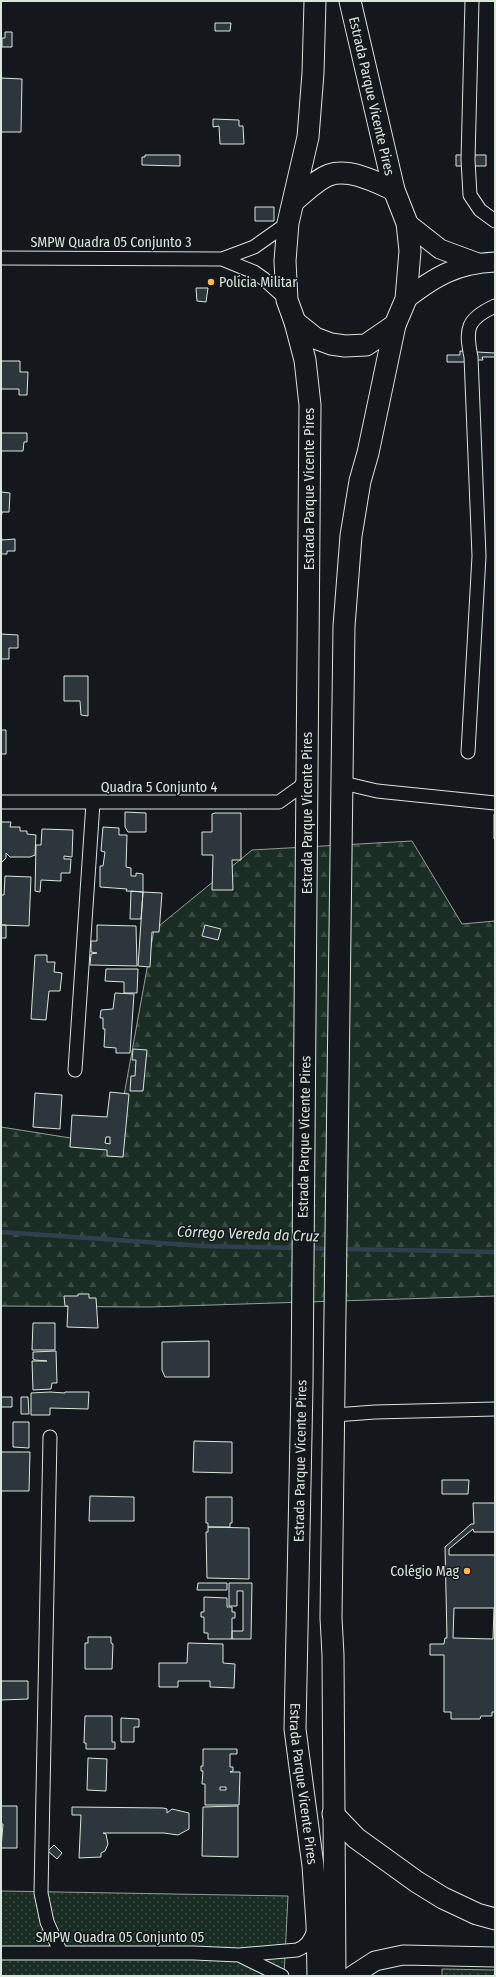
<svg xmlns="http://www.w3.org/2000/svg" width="496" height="1977" font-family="'Fira Sans Condensed',sans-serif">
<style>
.grass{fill:url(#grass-dots);stroke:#939e99}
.forest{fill:url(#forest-firs);stroke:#939e99}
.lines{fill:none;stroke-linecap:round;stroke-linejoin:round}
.stream{stroke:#2f3f4d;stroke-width:4.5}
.building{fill:#2c363c;stroke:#d8e6dc;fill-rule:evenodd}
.street-casing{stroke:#d8e6dc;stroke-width:15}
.secondary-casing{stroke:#d8e6dc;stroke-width:21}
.primary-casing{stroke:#d8e6dc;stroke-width:23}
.street{stroke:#14181c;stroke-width:13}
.secondary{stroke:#14181c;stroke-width:19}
.primary{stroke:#14181c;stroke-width:21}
.poi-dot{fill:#ffb74d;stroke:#14181c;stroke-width:1.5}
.labels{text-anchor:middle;stroke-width:3;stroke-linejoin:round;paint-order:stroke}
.street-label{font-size:14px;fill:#d8e6dc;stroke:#14181c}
.poi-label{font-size:14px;fill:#d8e6dc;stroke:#14181c;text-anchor:start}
.water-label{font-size:15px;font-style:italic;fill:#d8e6dc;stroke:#14181c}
</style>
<defs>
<pattern id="grass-dots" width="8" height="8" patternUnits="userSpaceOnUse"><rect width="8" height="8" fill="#1a2d24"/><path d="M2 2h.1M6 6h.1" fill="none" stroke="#3b4b43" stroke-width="1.8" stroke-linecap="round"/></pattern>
<pattern id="forest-firs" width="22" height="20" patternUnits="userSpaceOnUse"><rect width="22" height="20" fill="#1a2d24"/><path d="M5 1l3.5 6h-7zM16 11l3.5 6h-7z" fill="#3b4b43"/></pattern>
</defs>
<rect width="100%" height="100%" fill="#14181c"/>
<path class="grass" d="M1 1891 288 1896 284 1976H1Z
M442 1969 495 1970V1976H442Z"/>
<path class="forest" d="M412 841 462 924 495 921V1296L149 1307 1 1306V1127L115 1145 154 930 252 850Z"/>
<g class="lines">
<path class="stream" d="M1 1232 203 1246 297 1248
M309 1248 331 1249
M341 1249 495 1252"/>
</g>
<path class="building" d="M215 23H231L230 31H215Z
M5 32H12V47H2V38H5Z
M1 78 22 79 21 132H1Z
M213 119 239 120V126H243L244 144H220L219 126 213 127Z
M145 155H180V166L142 165V157H145Z
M456 155H486V166H456Z
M255 207H274V221H255Z
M196 288H208L206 302 197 301Z
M460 351 495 353V357H482L483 360H465V362H447V355H460Z
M1 361H20V372H28L27 395H19V389H1Z
M1 433H27V442H24L23 451H1Z
M1 492 10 493 9 512H2L1 520Z
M1 535 2 540 15 539V551H7V554H1Z
M1 634 18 635V648H9V659H1Z
M64 676H88V716L81 715 80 701H64Z
M1 730H6V754H1Z
M125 812 146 813V832H128L125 827Z
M215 813H241V860H232L233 890H212L213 855H202V832H212V814Z
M494 814H495V839H494Z
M1 820 2 822H11L10 827H20V831H27V834L36 835 35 855 30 857H10L6 853V858L1 863Z
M103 827 119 828V835H127L126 867 131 868V876H136V873L143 874V892L126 891 127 889 100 887V866H103L105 852 101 851Z
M42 829 73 830 72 857 64 856V859H71L70 873H61V881L41 880 40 892 35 891 36 845H41Z
M5 876 31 877 29 926 1 925V895H4Z
M131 891 143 892 141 919H130Z
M143 892 162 893 159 932H152L150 967 138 966Z
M1 925H6V938H1Z
M97 925 136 926 137 966 90 965 91 954 97 953 91 952V941H97Z
M205 925 221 929 218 940 202 936Z
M35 955H47V962H55L54 972 62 973 60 991H49L46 1020 31 1019Z
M106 969H138L137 993H124V982L105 981Z
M115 993 134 994 130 1053H116V1048L104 1047 105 1029H103V1018H100L101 1010 113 1009Z
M133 1049 147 1050 143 1091H130L131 1076H135L136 1060H132Z
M110 1092 129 1094 123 1157 107 1156V1150L70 1147 72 1115 107 1117ZM106 1137H110V1144L105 1143Z
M35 1093 62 1095 60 1129 33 1127Z
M78 1294H89V1298H96L98 1328 67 1327 68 1306H65L64 1296H78Z
M33 1323H55V1350H32Z
M209 1341V1377H165L162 1370V1342Z
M56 1351 57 1383H52L51 1389 33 1390 32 1361H47L35 1360 33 1359V1352Z
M50 1392 65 1393V1392H89L88 1409 50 1408V1415H31V1393Z
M1 1397H12V1407H1Z
M21 1397H28L29 1414H21Z
M13 1422H29V1448L13 1447Z
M194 1441 232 1442V1473L193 1472Z
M1 1452H30L29 1491H1Z
M442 1480H469L468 1494H442Z
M90 1496 134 1497V1521H89Z
M206 1497H232V1523H230V1527H208V1523H206Z
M473 1503H495V1532H474L473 1529 449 1549V1555H495V1712H492V1716H481L480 1719H451V1712H444V1655H430V1644H444L445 1638H447L445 1547 471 1524H474ZM454 1608H494L493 1639 453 1638Z
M208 1527 249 1528V1579L207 1578 206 1532H208Z
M198 1583H227V1590H197Z
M229 1583H252L251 1639H232V1631H243V1591H237V1606H229Z
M204 1597 227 1598V1607H232V1612H235V1618H232V1639H208V1633H204V1617H201V1612H204Z
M88 1637H111V1643L113 1644 112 1669H85V1643H88Z
M188 1643 223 1644V1663L235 1664 234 1688 210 1687V1681H178V1687H159V1663H187Z
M1 1681H28V1699L1 1700Z
M85 1716H112V1742H115V1749H86V1743H84Z
M121 1718 139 1719V1727H134V1742H121Z
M203 1749H237V1754H230V1767H233V1771L230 1772H240L239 1805H205V1784H202L203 1771H201V1766H203ZM220 1787H226V1790H220Z
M88 1758 107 1759 106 1791 87 1790Z
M1 1806H17V1848H1L3 1824H1Z
M238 1806V1857L202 1856 203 1807Z
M72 1807 163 1808 167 1809V1813L172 1809 189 1813V1829L178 1835 164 1833H103L106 1834 108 1844 105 1851 101 1853V1857L79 1858 81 1815H72Z
M54 1845 62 1853 57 1859 48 1851Z"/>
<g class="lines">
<g class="street-casing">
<path id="street" d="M472 1 468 160 470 195 480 210 495 221
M1 258 222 259 254 272 264 279 287 300
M222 259 254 247 288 223
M468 752 479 556 471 357C465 328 467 319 495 306
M343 783 377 791 495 803
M1 802H279L300 787 307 777
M75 1070 93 803
M335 1415 375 1412 495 1409
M50 1437 41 1893 47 1922 61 1953
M1 1953H194L239 1955 297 1950C308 1946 310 1939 315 1929
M241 1956 282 1976"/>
</g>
<g class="secondary-casing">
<path id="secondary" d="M407 223 440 249 478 263
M406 299C436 276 456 264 495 262
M352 1976 375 1961 403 1955 495 1957"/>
</g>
<g class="primary-casing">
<g id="primary">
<path id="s1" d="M315 1 313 73 308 137 288 223 285 261 287 300 295 322 305 360 310 405 302 1386 295 1729 313 1866 317 1924 318 1976"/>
<path d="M294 201C305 192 316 180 329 175 350 168 376 182 394 190"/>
<path d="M295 322 315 338 331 344 345 346 366 345 395 325"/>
<path d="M333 1814 356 1838 417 1882 443 1898 477 1914 495 1919"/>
<path d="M335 1976 333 1655 331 1618 344 626 351 536 360 481 368 453 395 325 406 299 410 251 407 223 394 190 350 1"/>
</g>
</g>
<use href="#street" class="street"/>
<use href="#secondary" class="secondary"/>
<use href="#primary" class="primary"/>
</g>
<g class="poi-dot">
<circle cx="211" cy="282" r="4"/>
<circle cx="467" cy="1571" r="4"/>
</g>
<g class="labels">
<g class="street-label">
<text transform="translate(372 96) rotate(77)" y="5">Estrada Parque Vicente Pires</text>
<text x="111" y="247">SMPW Quadra 05 Conjunto 3</text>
<text transform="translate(309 489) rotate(-90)" y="5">Estrada Parque Vicente Pires</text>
<text x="159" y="792">Quadra 5 Conjunto 4</text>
<text transform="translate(307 813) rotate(-90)" y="5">Estrada Parque Vicente Pires</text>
<text transform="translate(304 1137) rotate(-89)" y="5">Estrada Parque Vicente Pires</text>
<text transform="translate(300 1461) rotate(-89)" y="5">Estrada Parque Vicente Pires</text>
<text dy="5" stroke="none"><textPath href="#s1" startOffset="1789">Estrada Parque Vicente Pires</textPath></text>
<text x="120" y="1942">SMPW Quadra 05 Conjunto 05</text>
</g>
<g class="poi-label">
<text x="219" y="287">Polícia Militar</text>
<text x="459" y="1576" text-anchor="end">Colégio Mag</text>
</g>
<g class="water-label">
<text transform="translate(248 1234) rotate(2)" y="5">Córrego Vereda da Cruz</text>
</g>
</g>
<rect width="496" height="1977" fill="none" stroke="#d8e6dc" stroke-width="4"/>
</svg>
